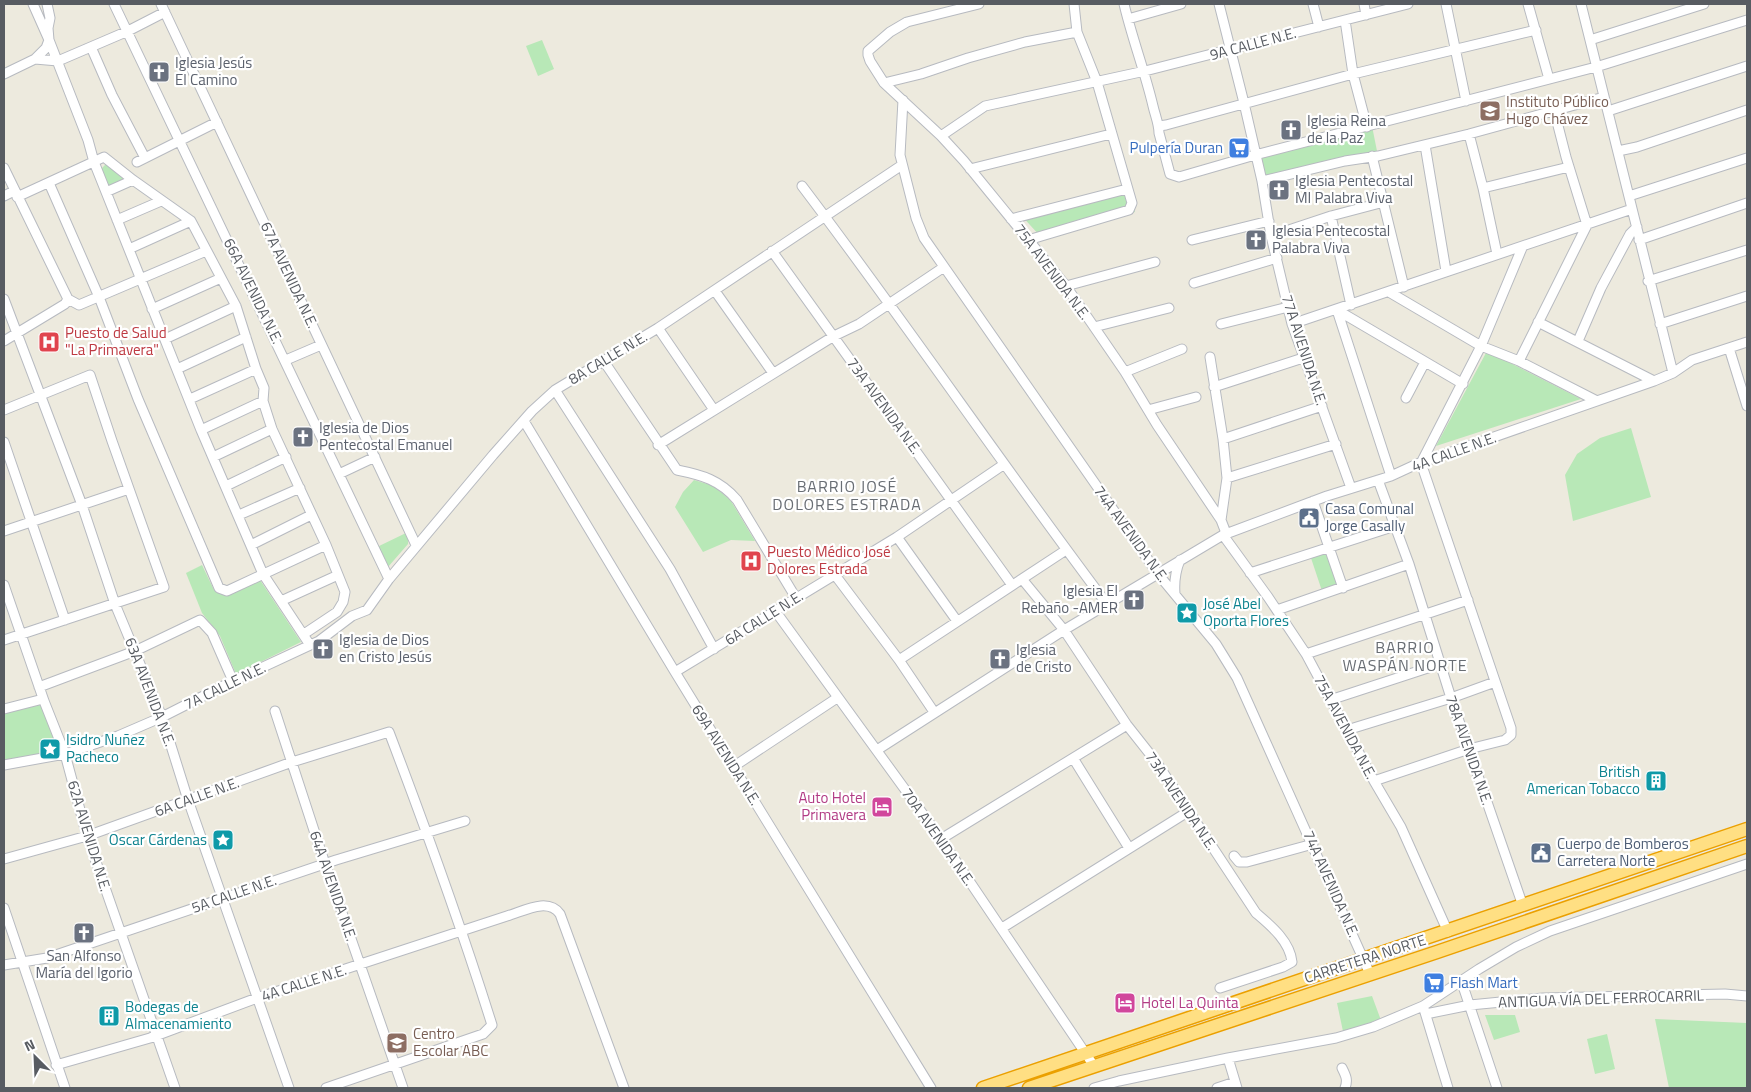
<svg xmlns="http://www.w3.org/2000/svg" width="1751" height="1092" font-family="'Titillium Web',sans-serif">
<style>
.green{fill:#b8e8b7}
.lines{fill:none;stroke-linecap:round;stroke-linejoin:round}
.minor-casing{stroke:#b7bac0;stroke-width:11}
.highway-casing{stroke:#eba000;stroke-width:15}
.minor{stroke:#fff;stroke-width:9}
.highway{stroke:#ffdf83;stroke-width:12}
.labels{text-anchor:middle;stroke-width:4.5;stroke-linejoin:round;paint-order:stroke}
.street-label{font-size:15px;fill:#585c62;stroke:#fff}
.worship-label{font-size:15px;fill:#5b616d;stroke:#fff;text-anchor:start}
.education-label{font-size:15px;fill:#785e54;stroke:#fff;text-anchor:start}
.shop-label{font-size:15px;fill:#366cbe;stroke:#fff;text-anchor:end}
.health-label{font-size:15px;fill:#be3a42;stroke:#fff;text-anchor:start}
.service-label{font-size:15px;fill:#4e5e75;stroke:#fff;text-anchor:start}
.culture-label{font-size:15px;fill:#0d838f;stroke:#fff;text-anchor:start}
.hotel-label{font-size:15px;fill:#b23c85;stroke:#fff;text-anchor:end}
.neighbourhood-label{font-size:16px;letter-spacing:1px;fill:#696e74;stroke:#fff}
</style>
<rect width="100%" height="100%" fill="#edeade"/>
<path class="green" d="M542 40 554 69 538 76 526 46Z
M1372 126 1378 156 1262 181 1256 157Z
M105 165H109L126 179 108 187 101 169Z
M1127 187 1135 212 1041 237 1019 213Z
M1487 351 1581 399 1436 446Z
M1631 428 1651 497 1573 521 1565 475 1577 454 1600 438Z
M694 480 714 486 731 501 755 541 731 540 703 552 675 507 683 492Z
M406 533 408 538V544L388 567 385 565 377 547Z
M1329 551 1341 585 1322 591 1311 558Z
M202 565 214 590 226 596 260 580 301 642 236 674 220 636 202 613 186 573Z
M44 701 65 754 4 765V709Z
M1372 996 1382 1023 1344 1036 1337 1003Z
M1485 1015H1515L1520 1032 1494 1040Z
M1655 1019 1747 1023V1088H1669Z
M1607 1034 1615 1069 1595 1074 1587 1039Z"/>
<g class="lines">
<g class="minor-casing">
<path id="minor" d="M33 4 49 40 46 48 35 59
M47 4 50 18 48 28 49 40 88 140 94 162 106 192 201 430 263 574 310 645
M114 4 389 579
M161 4 416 545
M979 4 907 22 890 32 868 51V55L870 61 884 83 941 136 964 161 1066 286 1125 372 1157 425 1221 520
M1124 4C1132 38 1145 72 1153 106 1155 115 1159 124 1159 133L1170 174 1179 177 1255 155 1596 67 1747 20
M1219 4 1244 103 1262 181 1271 236 1292 324 1351 488
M1313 4 1319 27
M1364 4 1366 15
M1446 4 1466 101
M1528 4 1549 79
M1581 4 1673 373
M1128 19 1181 4
M1345 20 1353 74 1367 127
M1590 40 1704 4
M91 47 112 95 145 158
M4 74 35 59 58 61 128 31 165 12
M884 83 921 74 968 58 1025 42 1077 32
M903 100 900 155 916 218 924 238 1158 574 1216 644 1237 678 1370 974
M1608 111 1747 66
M1159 126 1166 125 1353 74 1536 30
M1469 134 1483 188 1497 254
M941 136 985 106 1145 71 1408 4
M1425 145 1446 271
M1618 151 1637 147 1747 110
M1372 156 1404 287
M137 162 217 122
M4 168 68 299 65 304 4 341
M970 169 1111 134
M1262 181 1345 161 1378 156 1469 134 1604 97
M49 183 99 297 138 399 219 588 227 591 326 545
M802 186C906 323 1003 466 1107 604
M1483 188 1569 167
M106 192 133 180
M4 196 14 191
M1629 196 1747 158
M17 197 104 157 133 180 191 221 236 306 256 369 264 388 263 401 272 429 326 545 345 592 343 602 337 612 304 634
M1331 216 1351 305
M1011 219 1127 189
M117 220 161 201
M1271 236 1331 216 1384 202
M1028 240 1129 210 1132 203 1097 82 1077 32 1074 4
M1192 240 1269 221
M1639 240 1747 203
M129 249 191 221
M772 251 1012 585
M1648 281 1747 250
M1194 283 1277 258
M1066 286 1155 262
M715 291 773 373
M1389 292 1481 346 1519 361 1597 401
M4 299 82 505 115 604 162 717 188 800 289 1088
M68 299 79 305 206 251
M152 309 221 278
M1337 310 1391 476
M1337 310 1463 384
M1538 322 1654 381
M1221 324 1288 307
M1292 324 1632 209
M1660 324 1747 296
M1094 327 1169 308
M658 328 714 410
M165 339 236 306
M1578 341 1601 288 1630 234 1637 227
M1729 348 1747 406
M1210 357 1223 439 1227 478 1221 520 1226 533
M286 360 321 345
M603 360 677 470C702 475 720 480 737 500L796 598
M1519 361 1587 225 1566 157 1554 110
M177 369 246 337
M1125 372 1182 349
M1214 387 1303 358
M555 390 670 569 714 649
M1406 398 1425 362
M190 399 256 369
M4 410 90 375 112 441 164 587 4 640
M1148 410 1196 397
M524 421 675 672 931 1088
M201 430 263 401
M1223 439 1322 406
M4 442 65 620
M658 445 834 336 859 324 944 267
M213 457 272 429
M339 474 375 457
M1227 478 1336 444
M1378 480 1409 564 1451 698 1523 906
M226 486 286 457
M1313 501 1343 588
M239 515 300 488
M4 531 129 489
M1223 535 1268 597 1306 654 1374 781 1401 827 1448 932
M897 537 957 621
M251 545 311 515
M1250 573 1395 526
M835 575 899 660 934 712
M1022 579 1064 630 1127 725 1157 763 1256 913C1270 925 1290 941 1292 962L1283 967 1220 988
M4 585 44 701 65 754 87 836 175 1088
M1175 594C1174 581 1175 572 1180 560
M281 601 338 575
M1277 610 1409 564
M776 612 941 839 1094 1066
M1306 654 1468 600
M899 660 1066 550
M675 672 897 537 1003 465
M39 687 135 651 200 620 212 633 233 681
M1330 700 1440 664
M4 709 43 699
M275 711 325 864 403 1088
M1347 730 1451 698 1495 682
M877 750 1064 630 1223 535 1327 496 1391 476 1417 464 1654 381 1673 373 1692 360 1747 342
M1073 758 1129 848
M4 765 65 754 118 736 162 717 233 681 319 641 352 616 367 610 389 579 493 455 532 411 555 390 658 328 902 165
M733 767 837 698
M1374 781 1469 749 1505 740 1511 735V728L1421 463 1481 346 1522 248
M941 839 1127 725
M1234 856 1239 862H1247L1313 844
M4 859 87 836 292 762 389 732C426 829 461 926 492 1025L483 1034 326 1088
M4 908 65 1088
M1002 928 1189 811
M4 965 47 958 336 860 465 821
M1461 980 1497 1088
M1424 1009 1448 1088
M1426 1014 1470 1005 1543 998 1725 994 1747 996
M1228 1058 1237 1088
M56 1065 150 1038 257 998 507 916C524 911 548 897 560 914L624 1088
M1342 1068C1346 1076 1348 1080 1345 1088
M1094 1088 1119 1081 1228 1058 1336 1038 1373 1027 1423 1006 1479 969 1516 947 1550 931 1747 864
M1217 1088 1235 1082"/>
</g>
<g class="highway-casing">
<path id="highway" d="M983 1088 1747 829
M1029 1088 1437 952 1747 846"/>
</g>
<use href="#minor" class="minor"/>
<use href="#highway" class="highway"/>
</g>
<defs>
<g id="church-square" transform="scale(1.125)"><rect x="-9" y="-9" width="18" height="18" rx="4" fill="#6b7280" stroke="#fff"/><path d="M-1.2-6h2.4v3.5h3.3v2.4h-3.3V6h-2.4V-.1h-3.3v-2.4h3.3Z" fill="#fff"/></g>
<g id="school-square" transform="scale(1.125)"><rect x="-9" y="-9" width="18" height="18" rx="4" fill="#8d6e63" stroke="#fff"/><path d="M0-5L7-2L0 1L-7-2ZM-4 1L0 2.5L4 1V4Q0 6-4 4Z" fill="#fff"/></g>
<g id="supermarket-square" transform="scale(1.125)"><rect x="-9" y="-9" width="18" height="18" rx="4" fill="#3f7fe0" stroke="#fff"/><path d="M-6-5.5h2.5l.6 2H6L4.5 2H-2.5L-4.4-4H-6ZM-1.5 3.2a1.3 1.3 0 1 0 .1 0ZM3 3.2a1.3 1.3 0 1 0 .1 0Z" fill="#fff"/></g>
<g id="hospital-square" transform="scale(1.125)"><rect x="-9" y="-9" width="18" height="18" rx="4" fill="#e0444e" stroke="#fff"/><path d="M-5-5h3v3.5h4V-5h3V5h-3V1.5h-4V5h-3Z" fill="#fff"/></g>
<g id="civic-square" transform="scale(1.125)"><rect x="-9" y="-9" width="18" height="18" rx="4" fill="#5c6f8a" stroke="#fff"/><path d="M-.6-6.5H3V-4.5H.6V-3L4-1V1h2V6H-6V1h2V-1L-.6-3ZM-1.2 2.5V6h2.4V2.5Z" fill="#fff"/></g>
<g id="sight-square" transform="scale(1.125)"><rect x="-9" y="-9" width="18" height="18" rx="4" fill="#0f9aa8" stroke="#fff"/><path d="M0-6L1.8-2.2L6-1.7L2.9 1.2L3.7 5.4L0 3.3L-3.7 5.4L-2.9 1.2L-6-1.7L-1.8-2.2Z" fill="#fff"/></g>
<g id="building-square" transform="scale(1.125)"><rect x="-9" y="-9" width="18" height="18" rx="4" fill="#0f9aa8" stroke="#fff"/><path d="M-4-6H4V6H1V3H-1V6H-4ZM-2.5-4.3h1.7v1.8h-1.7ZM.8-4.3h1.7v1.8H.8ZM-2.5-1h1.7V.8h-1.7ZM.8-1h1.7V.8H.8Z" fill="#fff"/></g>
<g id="hotel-square" transform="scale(1.125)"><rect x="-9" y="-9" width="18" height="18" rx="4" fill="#d1479c" stroke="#fff"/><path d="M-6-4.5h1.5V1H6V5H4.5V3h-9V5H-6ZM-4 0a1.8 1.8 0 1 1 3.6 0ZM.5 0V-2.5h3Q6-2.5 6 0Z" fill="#fff"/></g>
</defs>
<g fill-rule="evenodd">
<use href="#church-square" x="159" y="72"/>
<use href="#school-square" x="1490" y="111"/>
<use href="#church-square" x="1291" y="130"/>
<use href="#supermarket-square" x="1239" y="148"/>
<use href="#church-square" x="1279" y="190"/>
<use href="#church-square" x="1256" y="240"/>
<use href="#hospital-square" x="49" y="342"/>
<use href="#church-square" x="303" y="437"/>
<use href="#civic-square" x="1309" y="518"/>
<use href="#hospital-square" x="751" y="561"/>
<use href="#church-square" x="1134" y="600"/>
<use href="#sight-square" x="1187" y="613"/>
<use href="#church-square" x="323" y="649"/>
<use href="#church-square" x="1000" y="659"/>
<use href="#sight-square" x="50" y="749"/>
<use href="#building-square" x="1656" y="781"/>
<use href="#hotel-square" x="882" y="807"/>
<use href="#sight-square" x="223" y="840"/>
<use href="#civic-square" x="1541" y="853"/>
<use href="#church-square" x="84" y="933"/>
<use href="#supermarket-square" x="1434" y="983"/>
<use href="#hotel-square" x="1125" y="1003"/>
<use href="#building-square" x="109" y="1016"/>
<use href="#school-square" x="397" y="1043"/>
</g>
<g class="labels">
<g class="street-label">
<text transform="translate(1253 44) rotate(-15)" y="5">9A CALLE N.E.</text>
<text transform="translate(1052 272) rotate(53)" y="5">75A AVENIDA N.E.</text>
<text transform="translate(289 275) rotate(65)" y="5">67A AVENIDA N.E.</text>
<text transform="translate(253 291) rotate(64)" y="5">66A AVENIDA N.E.</text>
<text transform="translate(1304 350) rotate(72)" y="5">77A AVENIDA N.E.</text>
<text transform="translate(608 358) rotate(-31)" y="5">8A CALLE N.E.</text>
<text transform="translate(884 406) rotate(54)" y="5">73A AVENIDA N.E.</text>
<text transform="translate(1454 452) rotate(-20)" y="5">4A CALLE N.E.</text>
<text transform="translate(1131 534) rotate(54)" y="5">74A AVENIDA N.E.</text>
<text transform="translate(764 618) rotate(-32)" y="5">6A CALLE N.E.</text>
<text transform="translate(225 686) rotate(-26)" y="5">7A CALLE N.E.</text>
<text transform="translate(150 692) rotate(69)" y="5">63A AVENIDA N.E.</text>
<text transform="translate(1345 727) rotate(62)" y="5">75A AVENIDA N.E.</text>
<text transform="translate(1469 750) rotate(71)" y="5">78A AVENIDA N.E.</text>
<text transform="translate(726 755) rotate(58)" y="5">69A AVENIDA N.E.</text>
<text transform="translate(197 797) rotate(-20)" y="5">6A CALLE N.E.</text>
<text transform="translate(1181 801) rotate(56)" y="5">73A AVENIDA N.E.</text>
<text transform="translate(89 836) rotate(73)" y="5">62A AVENIDA N.E.</text>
<text transform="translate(938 837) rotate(55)" y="5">70A AVENIDA N.E.</text>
<text transform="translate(1331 884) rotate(66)" y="5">74A AVENIDA N.E.</text>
<text transform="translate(333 886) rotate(71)" y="5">64A AVENIDA N.E.</text>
<text transform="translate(234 894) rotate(-19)" y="5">5A CALLE N.E.</text>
<text transform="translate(1365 959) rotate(-18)" y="5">CARRETERA NORTE</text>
<text transform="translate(304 983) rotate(-18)" y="5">4A CALLE N.E.</text>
<text transform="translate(1601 999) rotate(-2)" y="5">ANTIGUA VÍA DEL FERROCARRIL</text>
</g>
<g class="worship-label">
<text x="175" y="68">Iglesia Jesús<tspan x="175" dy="17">El Camino</tspan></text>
<text x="1307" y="126">Iglesia Reina<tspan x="1307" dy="17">de la Paz</tspan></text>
<text x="1295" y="186">Iglesia Pentecostal<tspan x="1295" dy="17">MI Palabra Viva</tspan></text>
<text x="1272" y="236">Iglesia Pentecostal<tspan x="1272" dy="17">Palabra Viva</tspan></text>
<text x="319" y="433">Iglesia de Dios<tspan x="319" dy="17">Pentecostal Emanuel</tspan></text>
<text x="1118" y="596" text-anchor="end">Iglesia El<tspan x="1118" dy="17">Rebaño -AMER</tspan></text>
<text x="339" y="645">Iglesia de Dios<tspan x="339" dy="17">en Cristo Jesús</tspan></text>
<text x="1016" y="655">Iglesia<tspan x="1016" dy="17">de Cristo</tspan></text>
<text x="84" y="961" text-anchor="middle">San Alfonso<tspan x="84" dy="17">María del Igorio</tspan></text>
</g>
<g class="education-label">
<text x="1506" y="107">Instituto Público<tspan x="1506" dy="17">Hugo Chávez</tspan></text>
<text x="413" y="1039">Centro<tspan x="413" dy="17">Escolar ABC</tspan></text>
</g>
<g class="shop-label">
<text x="1223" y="153">Pulpería Duran</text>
<text x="1450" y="988" text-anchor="start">Flash Mart</text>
</g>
<g class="health-label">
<text x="65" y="338">Puesto de Salud<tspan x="65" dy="17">"La Primavera"</tspan></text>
<text x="767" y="557">Puesto Médico José<tspan x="767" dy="17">Dolores Estrada</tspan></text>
</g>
<g class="service-label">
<text x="1325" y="514">Casa Comunal<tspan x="1325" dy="17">Jorge Casally</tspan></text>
<text x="1557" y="849">Cuerpo de Bomberos<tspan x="1557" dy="17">Carretera Norte</tspan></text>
</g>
<g class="culture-label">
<text x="1203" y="609">José Abel<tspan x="1203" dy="17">Oporta Flores</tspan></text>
<text x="66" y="745">Isidro Nuñez<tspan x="66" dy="17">Pacheco</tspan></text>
<text x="1640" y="777" text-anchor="end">British<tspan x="1640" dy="17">American Tobacco</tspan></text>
<text x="207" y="845" text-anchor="end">Oscar Cárdenas</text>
<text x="125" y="1012">Bodegas de<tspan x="125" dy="17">Almacenamiento</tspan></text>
</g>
<g class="hotel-label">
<text x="866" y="803">Auto Hotel<tspan x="866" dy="17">Primavera</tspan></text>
<text x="1141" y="1008" text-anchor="start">Hotel La Quinta</text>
</g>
<g class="neighbourhood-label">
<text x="847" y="492">BARRIO JOSÉ<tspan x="847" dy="18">DOLORES ESTRADA</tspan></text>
<text x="1405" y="653">BARRIO<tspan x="1405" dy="18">WASPÁN NORTE</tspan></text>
</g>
</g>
<rect width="1751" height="1092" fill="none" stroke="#585c62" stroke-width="10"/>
<g transform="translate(35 1057) rotate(336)" stroke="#ffffff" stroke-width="4" paint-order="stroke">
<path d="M0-4L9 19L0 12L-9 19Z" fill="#585c62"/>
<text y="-8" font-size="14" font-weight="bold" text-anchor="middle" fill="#585c62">N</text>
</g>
</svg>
